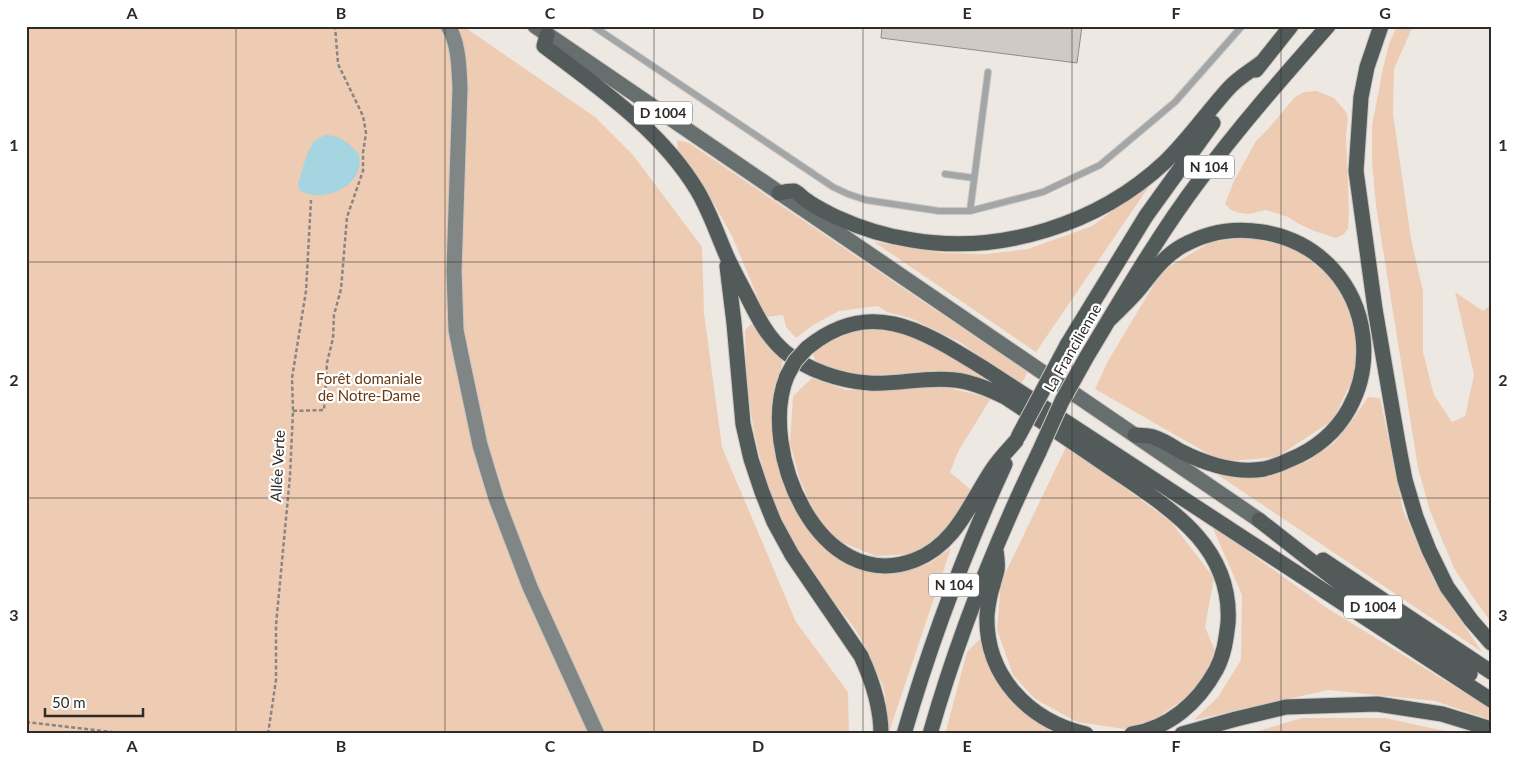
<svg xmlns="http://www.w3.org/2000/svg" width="1517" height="760" font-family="Lato,sans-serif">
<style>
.green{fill:#eeccb3}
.water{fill:#a4d5e1}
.building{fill:#d0cac5;stroke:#928c87}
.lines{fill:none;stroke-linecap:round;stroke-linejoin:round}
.lane-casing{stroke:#cbc6c2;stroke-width:8}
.secondary-casing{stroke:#cbc6c2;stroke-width:17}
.primary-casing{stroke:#cbc6c2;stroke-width:17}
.highway-casing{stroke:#cbc6c2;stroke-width:17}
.path{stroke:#898581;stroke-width:2.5;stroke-dasharray:4 2.5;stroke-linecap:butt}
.lane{stroke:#a2a6a6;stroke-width:6}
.secondary{stroke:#808585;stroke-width:15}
.primary{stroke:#676e6e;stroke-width:15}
.highway{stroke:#535a5a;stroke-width:15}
.highway-bridge-casing{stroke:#cbc6c2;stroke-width:17;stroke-linecap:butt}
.highway-bridge{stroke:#535a5a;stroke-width:15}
.grid{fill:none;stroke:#2e2b29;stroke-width:1;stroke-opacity:0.55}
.labels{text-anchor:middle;stroke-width:4.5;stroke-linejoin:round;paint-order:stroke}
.shield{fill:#fff;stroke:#6d6b69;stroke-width:1}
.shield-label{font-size:14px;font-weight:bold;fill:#2e2b29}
.street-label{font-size:15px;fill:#2e2b29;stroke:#fff}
.park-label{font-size:15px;fill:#673a11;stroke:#fff}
.neatline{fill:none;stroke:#2e2b29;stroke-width:2}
.grid-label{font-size:16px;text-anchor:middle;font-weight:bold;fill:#2e2b29}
</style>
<rect width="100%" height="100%" fill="#eee8e3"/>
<path class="green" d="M26 26H463L595 117 633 155 702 247 704 313 722 447 796 622 848 692 849 734H26Z
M1397 26H1413L1394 69 1393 114 1411 239 1423 291V352L1434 395 1452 422 1465 416 1474 375 1455 292 1483 311 1491 305V622L1472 596 1454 568 1430 511 1418 468 1376 206 1372 162V126L1383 68 1389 44Z
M1317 91 1334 98 1346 112 1348 119 1346 135 1349 213 1348 229 1343 235 1336 238 1314 231 1299 224 1288 217 1266 210 1249 214 1240 213 1231 210 1225 204 1234 181 1256 141 1268 129 1295 97 1304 92Z
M677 140 689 143 928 305 1028 371 1021 385 960 342 910 318 887 312 878 306 839 311 813 325 796 338 786 327 783 315 766 317 732 236 708 193 678 151Z
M1152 182 1036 352 874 242 943 253 986 254 1028 249 1092 226Z
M1245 237 1293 247 1328 275 1350 306 1358 339 1353 378 1333 420 1277 457 1231 461 1212 456 1095 389 1108 361 1162 271 1209 243Z
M751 324 784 357 777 384 772 428 778 458 788 493 811 531 839 560 871 571 897 570 929 564 951 548 889 732C885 717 888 698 882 684 875 667 866 648 857 632 846 615 831 601 819 584 763 504 746 426 745 330Z
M859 327 909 331 1006 390 967 374 929 372 882 375H857L833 371 815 361 813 353 836 337Z
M812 378 846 390 945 387 991 398 959 450 950 472 971 490 944 531 914 554 876 556 841 542 816 518 799 477 790 443 793 396Z
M1368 397 1380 398 1403 510 1434 581 1482 652 1218 475H1274L1310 460 1334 443 1351 422Z
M1067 445 1171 522 1214 578 1205 627 1215 651 1199 689 1155 719 1124 729 1077 722 1035 699 1013 675 997 630 1001 582Z
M1212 526 1327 608 1491 709V720L1435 701 1328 690 1194 720 1218 697 1241 660 1242 595Z
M984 635 1007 696 1050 728 1064 734H945L967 652Z
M1302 718H1385L1459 734H1248Z"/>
<path class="water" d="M325 135C339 134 350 144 359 154 366 185 325 204 300 191L298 184 307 154 314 141Z"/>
<path class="building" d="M882 26H1082L1077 63 881 38Z"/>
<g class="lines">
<g class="lane-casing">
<path id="lane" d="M593 26 833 187 848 194 866 200 939 211H970L1043 192 1100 165 1175 102 1242 26
M945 174 974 178
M970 211 988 72"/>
</g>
<g class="secondary-casing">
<path id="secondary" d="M448 26C459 43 459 69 460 88L454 271 456 330 461 355 480 445 496 498 530 587 597 734"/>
</g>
<g class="primary-casing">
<path id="primary" d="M535 26 1259 520"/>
</g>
<g class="highway-casing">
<path id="highway" d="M1381 26 1367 67 1361 97 1356 171 1375 309 1398 443 1405 480 1416 517 1429 550 1447 587 1471 620 1491 643
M547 35 544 46C599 88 661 130 697 190 709 210 716 231 725 252 731 267 740 282 747 296 757 316 767 337 785 352 807 370 840 381 869 383 898 385 926 376 955 380 973 382 989 389 1005 397 1040 420 1074 443 1109 467 1166 506 1233 544 1228 623 1226 640 1224 655 1216 670 1198 703 1169 728 1132 734
M1256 70 1291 26
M779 193C783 192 790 191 794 191 798 192 802 198 806 200 815 207 826 212 836 217 860 228 885 236 912 240 1001 255 1099 224 1165 162 1189 139 1207 112 1229 88 1238 78 1252 70 1262 62
M727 266 734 323 743 424 751 459 762 492 774 522 792 555 861 656C872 680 881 707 881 734
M1108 321C1120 309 1134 297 1144 283 1155 269 1166 255 1182 246 1207 232 1233 227 1262 232 1382 251 1402 415 1289 460 1281 464 1272 467 1264 469 1235 474 1206 464 1180 451 1172 446 1163 440 1153 437 1148 435 1141 436 1135 435
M1067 345 1146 216 1213 123
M807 348C871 295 925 332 985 369L1491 700
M1086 358C1122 298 1157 237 1199 181 1239 127 1283 77 1328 26
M787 376C757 449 819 597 915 560 955 545 970 503 992 470 999 459 1008 450 1016 441
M1259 520 1342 585 1470 674
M996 551C997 557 998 564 997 570 996 575 994 580 993 585 990 594 988 605 987 615 985 676 1029 721 1086 734
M1323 560 1491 672
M904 734C931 641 965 551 1005 464
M930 734C958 636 995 543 1039 452
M1182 734 1236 719 1286 707 1377 704 1442 714 1491 729"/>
</g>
<path class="path" d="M293 411 324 410 327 363 333 338 334 315 341 289 347 217 363 171V153L366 133 363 116 338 64 335 26
M26 722 129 734
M268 734 276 680V625L290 476 293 411 292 378 306 291 311 200"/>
<use href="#lane" class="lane"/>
<use href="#secondary" class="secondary"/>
<use href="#primary" class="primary"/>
<use href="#highway" class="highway"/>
<g class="highway-bridge-casing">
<path id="highway-bridge" d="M787 376 795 361 807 348
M1018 437 1067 345
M1039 452 1062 401 1086 358"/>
</g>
<use href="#highway-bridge" class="highway-bridge"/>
</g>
<path class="grid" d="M236 26V734M445 26V734M654 26V734M863 26V734M1072 26V734M1281 26V734M26 262H1491M26 498H1491"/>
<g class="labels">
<g class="shield">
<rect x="634" y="101.5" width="58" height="23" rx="4"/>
<rect x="1184" y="155.5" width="50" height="23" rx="4"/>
<rect x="929" y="573.5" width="50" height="23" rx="4"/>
<rect x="1344" y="595.5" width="58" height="23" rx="4"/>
</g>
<g class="shield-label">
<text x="663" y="118">D 1004</text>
<text x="1209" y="172">N 104</text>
<text x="954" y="590">N 104</text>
<text x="1373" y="612">D 1004</text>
</g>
<g class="street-label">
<text transform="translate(1073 348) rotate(-60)" y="5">La Francilienne</text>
<text transform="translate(278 466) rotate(-87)" y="5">Allée Verte</text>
</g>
<g class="park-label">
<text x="369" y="384">Forêt domaniale<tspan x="369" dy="17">de Notre-Dame</tspan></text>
</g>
</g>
<rect width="1517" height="760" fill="none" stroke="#ffffff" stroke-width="55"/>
<path d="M45 708v8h98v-8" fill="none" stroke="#2e2b29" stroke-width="2.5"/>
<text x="52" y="708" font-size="15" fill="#2e2b29" stroke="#ffffff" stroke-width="4" paint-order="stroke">50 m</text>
<rect x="28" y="28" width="1462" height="704" class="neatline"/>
<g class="grid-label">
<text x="132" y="19">A</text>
<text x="341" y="19">B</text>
<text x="550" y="19">C</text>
<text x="758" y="19">D</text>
<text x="967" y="19">E</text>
<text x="1176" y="19">F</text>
<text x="1385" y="19">G</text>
<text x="14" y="151">1</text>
<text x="1503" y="151">1</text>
<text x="14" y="386">2</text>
<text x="1503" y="386">2</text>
<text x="14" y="621">3</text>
<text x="1503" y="621">3</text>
<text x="132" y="752">A</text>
<text x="341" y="752">B</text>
<text x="550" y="752">C</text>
<text x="758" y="752">D</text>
<text x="967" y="752">E</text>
<text x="1176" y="752">F</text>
<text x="1385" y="752">G</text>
</g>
</svg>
